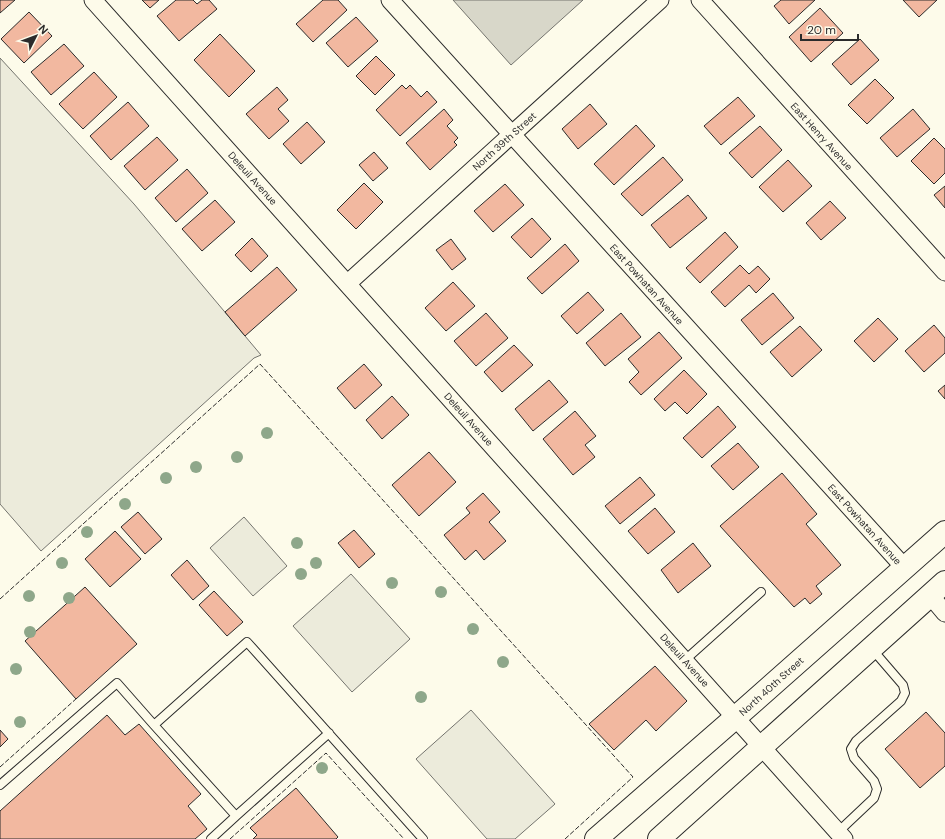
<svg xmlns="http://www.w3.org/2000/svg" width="945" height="839" font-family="'DM Sans',sans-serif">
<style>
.green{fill:#ecebdb;stroke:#74746e}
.water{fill:#d8d7c9;stroke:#74746e}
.building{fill:#f2b8a0;stroke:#2b2b2b}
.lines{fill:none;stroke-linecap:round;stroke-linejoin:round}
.service-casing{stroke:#2b2b2b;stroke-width:10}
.minor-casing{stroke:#2b2b2b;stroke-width:19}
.secondary-casing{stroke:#2b2b2b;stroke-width:24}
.service{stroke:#fdfbea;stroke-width:8}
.minor{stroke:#fdfbea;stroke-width:17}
.secondary{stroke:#fdfbea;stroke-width:22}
.fence{stroke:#2b2b2b;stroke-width:1;stroke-dasharray:5 2;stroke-linecap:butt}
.tree{fill:#8ea78a}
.labels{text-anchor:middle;stroke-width:3;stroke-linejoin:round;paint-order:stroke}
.street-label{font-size:10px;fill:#2b2b2b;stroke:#fdfbea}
</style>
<rect width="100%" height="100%" fill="#fdfbea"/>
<path class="green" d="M0 58 134 204 261 355 254 358 41 551 0 504Z
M244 517 287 566 253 596 210 548Z
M351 574 410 639 352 692 293 626Z
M471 710 555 804 515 839H487L416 759Z"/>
<path class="water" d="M453 0H583L511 65Z"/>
<path class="building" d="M0 0H15L0 13Z
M142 0H159L150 8Z
M176 0H193L197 4 202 0H209L217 9 179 41 157 16Z
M323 0H338L347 10 313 42 296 24Z
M781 0H815L789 24 774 6Z
M903 0H937L919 17Z
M820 8 843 33 811 62 789 37Z
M29 12 52 36 24 63 1 39Z
M356 17 378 41 348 67 326 43Z
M220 34 255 71 229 97 194 60Z
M860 39 879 60 851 85 832 64Z
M64 44 84 66 51 95 31 72Z
M376 56 395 75 375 95 356 76Z
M94 72 117 97 83 129 59 104Z
M875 79 894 98 867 124 848 105Z
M402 85 406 89 410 85 421 97 427 91 437 102 400 136 376 110Z
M277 87 288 100 278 109 289 121 269 139 246 114Z
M738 97 755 116 721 145 704 126Z
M128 102 149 126 111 160 90 136Z
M590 104 607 124 578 149 562 129Z
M444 109 453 120 447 126 458 138 454 142 457 145 430 170 406 143Z
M913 109 930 129 897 157 880 138Z
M307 122 325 142 301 164 283 144Z
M636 125 655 146 614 185 594 164Z
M760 126 782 150 752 178 729 153Z
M157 137 178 160 145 190 124 166Z
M934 138 945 149V173L934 184 911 161Z
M374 152 388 168 373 181 359 165Z
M663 157 683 180 642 216 621 194Z
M788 160 812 186 783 212 759 187Z
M187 169 208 193 176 222 155 198Z
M364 183 383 202 356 229 337 210Z
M505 184 524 205 493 232 474 211Z
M945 186V208L934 195Z
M688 195 707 218 670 248 651 225Z
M215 200 235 222 202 251 182 229Z
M830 201 846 218 821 240 806 223Z
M532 218 551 239 531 258 511 237Z
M725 232 738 247 700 283 686 268Z
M252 238 268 256 251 272 235 255Z
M451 239 466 259 452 270 436 250Z
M565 244 579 261 542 294 527 278Z
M740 265 749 274 758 266 770 279 756 293 749 285 725 307 711 292Z
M277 267 297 290 245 336 225 312Z
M453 282 475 306 446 331 425 308Z
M588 292 604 310 577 334 561 316Z
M773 293 794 318 762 345 741 320Z
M486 313 508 338 476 366 454 341Z
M621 313 641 337 605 366 586 343Z
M878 318 898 339 874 362 854 341Z
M934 325 945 338V353L924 372 905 351Z
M800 326 822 350 792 377 770 352Z
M659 332 682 358 641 395 629 382 639 372 628 359Z
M514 345 533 365 502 392 484 372Z
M364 364 382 385 355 409 337 388Z
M684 370 707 394 687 414 675 402 665 411 654 399Z
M549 380 568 402 533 431 515 409Z
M945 385V399L938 391Z
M392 396 409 415 382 439 366 420Z
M718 406 736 427 702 458 683 438Z
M575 411 596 436 585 445 595 457 573 475 543 439Z
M738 443 759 467 733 490 711 466Z
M429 452 456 482 419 516 392 485Z
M782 473 817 514 806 524 841 565 816 586 822 594 810 604 805 598 794 607 720 526Z
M640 477 655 495 620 524 605 506Z
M483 493 500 512 489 522 506 541 484 560 476 550 465 560 444 535 470 513 466 508Z
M655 508 675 532 648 554 628 531Z
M138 512 162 539 145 554 121 527Z
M354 530 375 554 359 568 338 543Z
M115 531 141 559 110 587 85 559Z
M693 543 711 566 678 593 661 570Z
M187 560 209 586 193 600 171 575Z
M85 587 137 644 76 699 25 641Z
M214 591 243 622 227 636 199 605Z
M655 666 687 701 656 731 646 720 614 750 589 724Z
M926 712 945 733V766L920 788 885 749Z
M107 715 125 735 139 724 201 794 188 806 207 829 195 839H0V811Z
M0 730 8 739 0 747Z
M296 788 338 837 336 839H253L257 835 250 828Z"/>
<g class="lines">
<g class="service-casing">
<path id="service" d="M685 660 761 592
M154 725 236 816 329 733
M0 785 117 683 154 725 247 642 423 839
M838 832 874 798 877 789 874 781 854 758 851 749 856 741 901 701 905 693 903 685 872 649
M211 839 236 816"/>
</g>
<g class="minor-casing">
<path id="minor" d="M93 0 844 839
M390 0 904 567
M700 0 945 272
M348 283 660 0
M930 595 945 613"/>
</g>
<g class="secondary-casing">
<path id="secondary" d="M596 839 736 717 945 532
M659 839 945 582"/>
</g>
<use href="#service" class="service"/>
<use href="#minor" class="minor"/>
<use href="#secondary" class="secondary"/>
<path class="fence" d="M0 599 260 364 633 777 565 839
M0 767 77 698
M230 839 326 753 404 839"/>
</g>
<g class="tree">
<circle cx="267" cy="433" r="6"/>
<circle cx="237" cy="457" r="6"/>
<circle cx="196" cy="467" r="6"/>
<circle cx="166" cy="478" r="6"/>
<circle cx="125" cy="504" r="6"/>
<circle cx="87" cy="532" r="6"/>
<circle cx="297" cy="543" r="6"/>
<circle cx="62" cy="563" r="6"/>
<circle cx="316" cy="563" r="6"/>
<circle cx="301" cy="574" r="6"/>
<circle cx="392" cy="583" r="6"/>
<circle cx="441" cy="592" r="6"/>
<circle cx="29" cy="596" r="6"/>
<circle cx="69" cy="598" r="6"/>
<circle cx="473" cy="629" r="6"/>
<circle cx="30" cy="632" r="6"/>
<circle cx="503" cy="662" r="6"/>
<circle cx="16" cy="669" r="6"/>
<circle cx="421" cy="697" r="6"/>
<circle cx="20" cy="722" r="6"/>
<circle cx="322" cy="768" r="6"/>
</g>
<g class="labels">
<g class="street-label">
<text transform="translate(822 136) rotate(48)" y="4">East Henry Avenue</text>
<text transform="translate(504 141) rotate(-42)" y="4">North 39th Street</text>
<text transform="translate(253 178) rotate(48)" y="4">Deleuil Avenue</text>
<text transform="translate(647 284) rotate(48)" y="4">East Powhatan Avenue</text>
<text transform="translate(469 419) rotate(48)" y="4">Deleuil Avenue</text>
<text transform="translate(865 524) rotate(48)" y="4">East Powhatan Avenue</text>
<text transform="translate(685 660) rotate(48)" y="4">Deleuil Avenue</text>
<text transform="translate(771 686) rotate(-42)" y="4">North 40th Street</text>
</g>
</g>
<g transform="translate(36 36) rotate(48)" stroke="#fdfbea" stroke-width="3" paint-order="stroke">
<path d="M0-3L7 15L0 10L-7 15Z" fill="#2b2b2b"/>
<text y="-6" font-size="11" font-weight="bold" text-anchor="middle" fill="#2b2b2b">N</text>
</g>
<path d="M801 34v6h57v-6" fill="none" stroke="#2b2b2b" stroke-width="2"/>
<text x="807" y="34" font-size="12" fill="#2b2b2b" stroke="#fdfbea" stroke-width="3" paint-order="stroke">20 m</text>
</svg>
